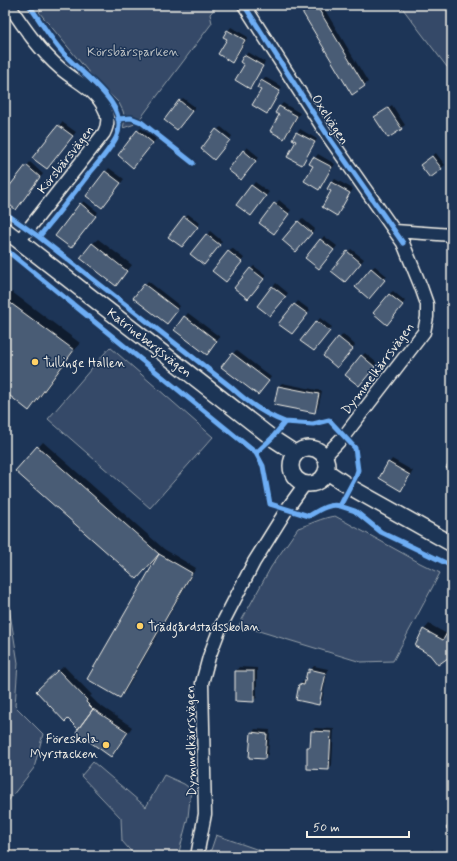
<svg xmlns="http://www.w3.org/2000/svg" width="457" height="861" font-family="Mynerve,sans-serif">
<style>
.green{fill:#354a67;stroke:#949ea8}
.shadow{fill:#0007}
.building{fill:#485b74;stroke:#f4f1e8}
.lines{fill:none;stroke-linecap:round;stroke-linejoin:round}
.minor-casing{stroke:#f4f1e8;stroke-width:15}
.tertiary-casing{stroke:#f4f1e8;stroke-width:18}
.minor{stroke:#1d3557;stroke-width:12}
.tertiary{stroke:#1d3557;stroke-width:15}
.cycleway-casing{stroke:#1d3557;stroke-width:8}
.cycleway{stroke:#6dadf4;stroke-width:5}
.poi-dot{fill:#ffd166;stroke:#1d3557;stroke-width:1.5}
.labels{text-anchor:middle;stroke-width:3;stroke-linejoin:round;paint-order:stroke}
.park-label{font-size:13px;fill:#bbbfc1;stroke:#1d3557}
.street-label{font-size:13px;fill:#f4f1e8;stroke:#1d3557}
.poi-label{font-size:13px;fill:#f4f1e8;stroke:#1d3557;text-anchor:start}
</style>
<rect width="100%" height="100%" fill="#1d3557"/>
<filter id="ink" filterUnits="userSpaceOnUse"><feTurbulence type="fractalNoise" baseFrequency=".025" numOctaves="2"/><feDisplacementMap in="SourceGraphic" scale="8" xChannelSelector="R" yChannelSelector="G"/><feConvolveMatrix kernelMatrix="1 2 1 2 8 2 1 2 1" color-interpolation-filters="sRGB"/></filter>
<g filter="url(#ink)">
<path class="green" d="M46 5H218L210 14 212 23 143 115 135 124 123 128 125 119 123 111 119 103 96 81 39 12Z
M400 5H452V67H447Z
M110 347 213 437 150 508 48 419Z
M335 516 404 554 420 563 440 573 393 661 361 662 239 625 271 567 298 528C311 524 321 518 335 516Z
M5 582 18 663 15 706 43 734 34 768 5 805Z
M93 762 146 807 164 775 184 784 191 789 188 817 178 856H135L122 841 121 818 81 776Z
M216 835 276 856H209Z"/>
<path class="shadow" d="M299 5H322L368 82 364 85Z
M231 27 248 37 236 58 232 62 228 39 224 37Z
M248 52 265 62 253 84 250 87 245 56Z
M265 77 282 87 270 109 267 112 262 81Z
M183 98 195 107 180 125V101Z
M283 103 300 113 288 134 284 138 280 115V106Z
M392 105 405 125 388 137 379 114Z
M62 122 76 132 50 165 33 158Z
M221 127 232 136 230 139 218 129Z
M141 128 156 139 137 163 138 131Z
M300 129 317 139 305 160 302 164 297 141 293 139Z
M247 147 259 157 244 176 229 170Z
M436 153 445 165 441 168 421 165Z
M318 154 335 164 322 185 319 189 315 166 311 163Z
M30 162 43 174 19 205 5 200V193Z
M109 168 124 179 105 204 87 196Z
M335 179 353 189 337 214 332 191 328 188Z
M255 182 269 192 254 211 238 205Z
M279 200 291 210 277 229 261 222Z
M84 201 98 212 74 244 81 204Z
M188 214 200 223 185 243V217Z
M302 218 315 229 300 247 299 222Z
M210 231 222 241 207 260V235Z
M324 236 337 246 319 268 306 258Z
M98 239 132 265 116 285 92 244Z
M232 248 244 258 229 277V252Z
M351 249 364 259 349 278 348 252Z
M254 266 266 275 251 294V269Z
M375 266 387 276 372 294 371 269Z
M148 281 180 306 170 319 135 298Z
M276 283 288 293 273 312V287Z
M393 291 405 301 390 320 389 294Z
M12 292 80 343 36 403 29 410 5 390V299Z
M298 301 310 310 295 329 280 323Z
M188 313 220 337 210 350 175 329Z
M320 318 332 327 317 347 302 341Z
M343 334 355 345 340 363 324 356Z
M236 350 271 377 261 391 223 367Z
M365 353 377 363 362 382V356Z
M282 383 322 391 318 408 315 411 279 386Z
M43 442 164 549 196 568 125 692 120 697 89 679 161 554 142 573 17 471Z
M392 459 413 471 401 490 389 463Z
M429 624 447 634 452 629V654L424 630Z
M64 666 92 695 90 696 98 704 132 727 116 751 111 756 37 691Z
M314 666 328 669 322 700 318 704 300 685 304 681 306 682 308 673Z
M239 667 257 668V697L253 701 236 700V671Z
M315 728 334 729 332 765 329 769 308 748 311 745 312 731Z
M255 729 270 730 268 754 265 758 252 733Z
M5 845 17 853 15 856H5Z
M432 849 440 856H426Z"/>
<path class="building" d="M298 5H316L365 86 352 95Z
M227 30 245 40 232 63 218 54 227 39 223 37Z
M244 55 263 66 250 89 235 80 244 65 240 62Z
M261 80 280 91 267 114 252 105 261 90 257 88Z
M179 100 192 111 177 130 164 120Z
M279 106 297 116 284 139 270 131 279 115 275 113Z
M388 108 402 129 388 138 374 117Z
M58 125 73 136 47 169 32 158Z
M216 129 230 140 214 160 201 149Z
M137 130 153 143 133 168 118 155Z
M296 132 315 142 302 165 287 157 296 141 292 139Z
M243 150 256 161 241 180 228 170Z
M432 156 442 169 430 178 420 165Z
M313 157 332 167 319 190 304 181 313 166 309 164Z
M26 165 40 177 16 210 5 201V192Z
M105 171 121 183 102 208 86 196Z
M331 182 350 193 337 216 322 207 331 191 327 189Z
M251 185 266 196 251 216 236 205Z
M80 203 96 216 71 248 55 236Z
M274 203 289 214 274 234 259 223Z
M184 216 198 227 182 247 168 237Z
M298 221 312 233 296 252 282 240Z
M206 234 220 245 204 265 190 254Z
M320 239 334 250 319 269 305 258Z
M92 243 127 271 116 286 80 258Z
M228 251 242 262 226 282 212 271Z
M347 251 361 263 345 282 331 271Z
M250 268 264 279 248 299 234 288Z
M371 268 385 280 369 299 355 287Z
M144 284 178 310 167 324 133 298Z
M272 286 286 297 270 316 257 306Z
M389 294 403 305 387 325 373 313Z
M5 299 74 350 29 411 5 392Z
M294 304 308 314 292 334 278 324Z
M184 316 217 341 207 355 174 330Z
M316 321 330 331 314 351 300 341Z
M338 337 353 349 337 368 323 356Z
M232 353 269 381 258 395 221 367Z
M361 355 375 367 359 386 345 375Z
M278 386 319 394 315 413 274 405Z
M37 446 159 554 137 579 15 471Z
M452 459V472L446 468Z
M388 462 410 475 401 491 379 478Z
M159 554 192 573 120 698 87 679Z
M423 629 443 640 447 633 452 637V655L438 665 430 655 415 646Z
M309 669 326 673 319 705 296 700 299 684 304 685 307 672 309 673Z
M58 670 87 700 86 702 93 709 78 729 68 719 65 722 36 691Z
M235 671H254V702L235 701Z
M93 709 128 732 111 757 76 732Z
M311 731 331 732 329 770 307 769V747H310Z
M251 732 267 734 265 759 249 758Z
M452 821V833L446 828Z
M5 851 14 856H5Z
M428 852 433 856H424Z"/>
<g class="lines">
<g class="minor-casing">
<path id="minor" d="M9 5C24 28 40 51 61 69 76 82 97 90 105 110 109 118 108 125 104 133L19 241
M244 5 328 136 403 243 421 287 427 304V317L424 332 344 436 324 457
M395 231 452 235
M197 856 205 814 202 683 209 657 220 628 254 562 287 509 305 484"/>
</g>
<g class="tertiary-casing">
<path id="tertiary" d="M5 230 272 438 295 453
M291 466a18 18 0 1 1 36 0a18 18 0 1 1-36 0Z
M326 471 350 487 452 544"/>
</g>
<use href="#minor" class="minor"/>
<use href="#tertiary" class="tertiary"/>
<g class="cycleway-casing">
<path id="cycleway" d="M29 5C41 22 51 40 65 55 82 75 132 105 116 138 109 151 98 163 88 175 72 196 55 217 39 237
M244 5 328 136 403 243
M118 119 131 118 141 122 193 163
M5 213 39 237 231 387C247 402 264 414 285 422
M5 249 256 453
M340 506 356 476 358 470 355 448 329 420 313 424 285 422 272 438 256 453 263 466 270 504 309 516C319 510 329 503 340 506L355 511 381 532 452 566"/>
</g>
<use href="#cycleway" class="cycleway"/>
</g>
</g>
<g class="poi-dot">
<circle cx="35" cy="362" r="4"/>
<circle cx="140" cy="626" r="4"/>
<circle cx="106" cy="745" r="4"/>
</g>
<g class="labels">
<g class="park-label">
<text x="133" y="56">Körsbärsparken</text>
</g>
<g class="street-label">
<text transform="translate(331 119) rotate(57)" y="5">Oxelvägen</text>
<text transform="translate(65 159) rotate(-52)" y="5">Körsbärsvägen</text>
<text transform="translate(150 342) rotate(38)" y="5">Katrinebergsvägen</text>
<text transform="translate(377 368) rotate(-53)" y="5">Dymmelkärrsvägen</text>
<text transform="translate(190 741) rotate(-91)" y="5">Dymmelkärrsvägen</text>
</g>
<g class="poi-label">
<text x="43" y="367">Tullinge Hallen</text>
<text x="148" y="631">Trädgårdstadsskolan</text>
<text x="98" y="743" text-anchor="end">Föreskola<tspan x="98" dy="15">Myrstacken</tspan></text>
</g>
</g>
<rect width="457" height="861" fill="none" stroke="#1d3557" stroke-width="20"/>
<rect x="10" y="10" width="437" height="841" fill="none" stroke="#f4f1e8" stroke-width="1.5" filter="url(#ink)"/>
<path d="M307 831v6h102v-6" fill="none" stroke="#f4f1e8" stroke-width="2"/>
<text x="313" y="831" font-size="12" fill="#f4f1e8" stroke="#1d3557" stroke-width="3" paint-order="stroke">50 m</text>
</svg>
